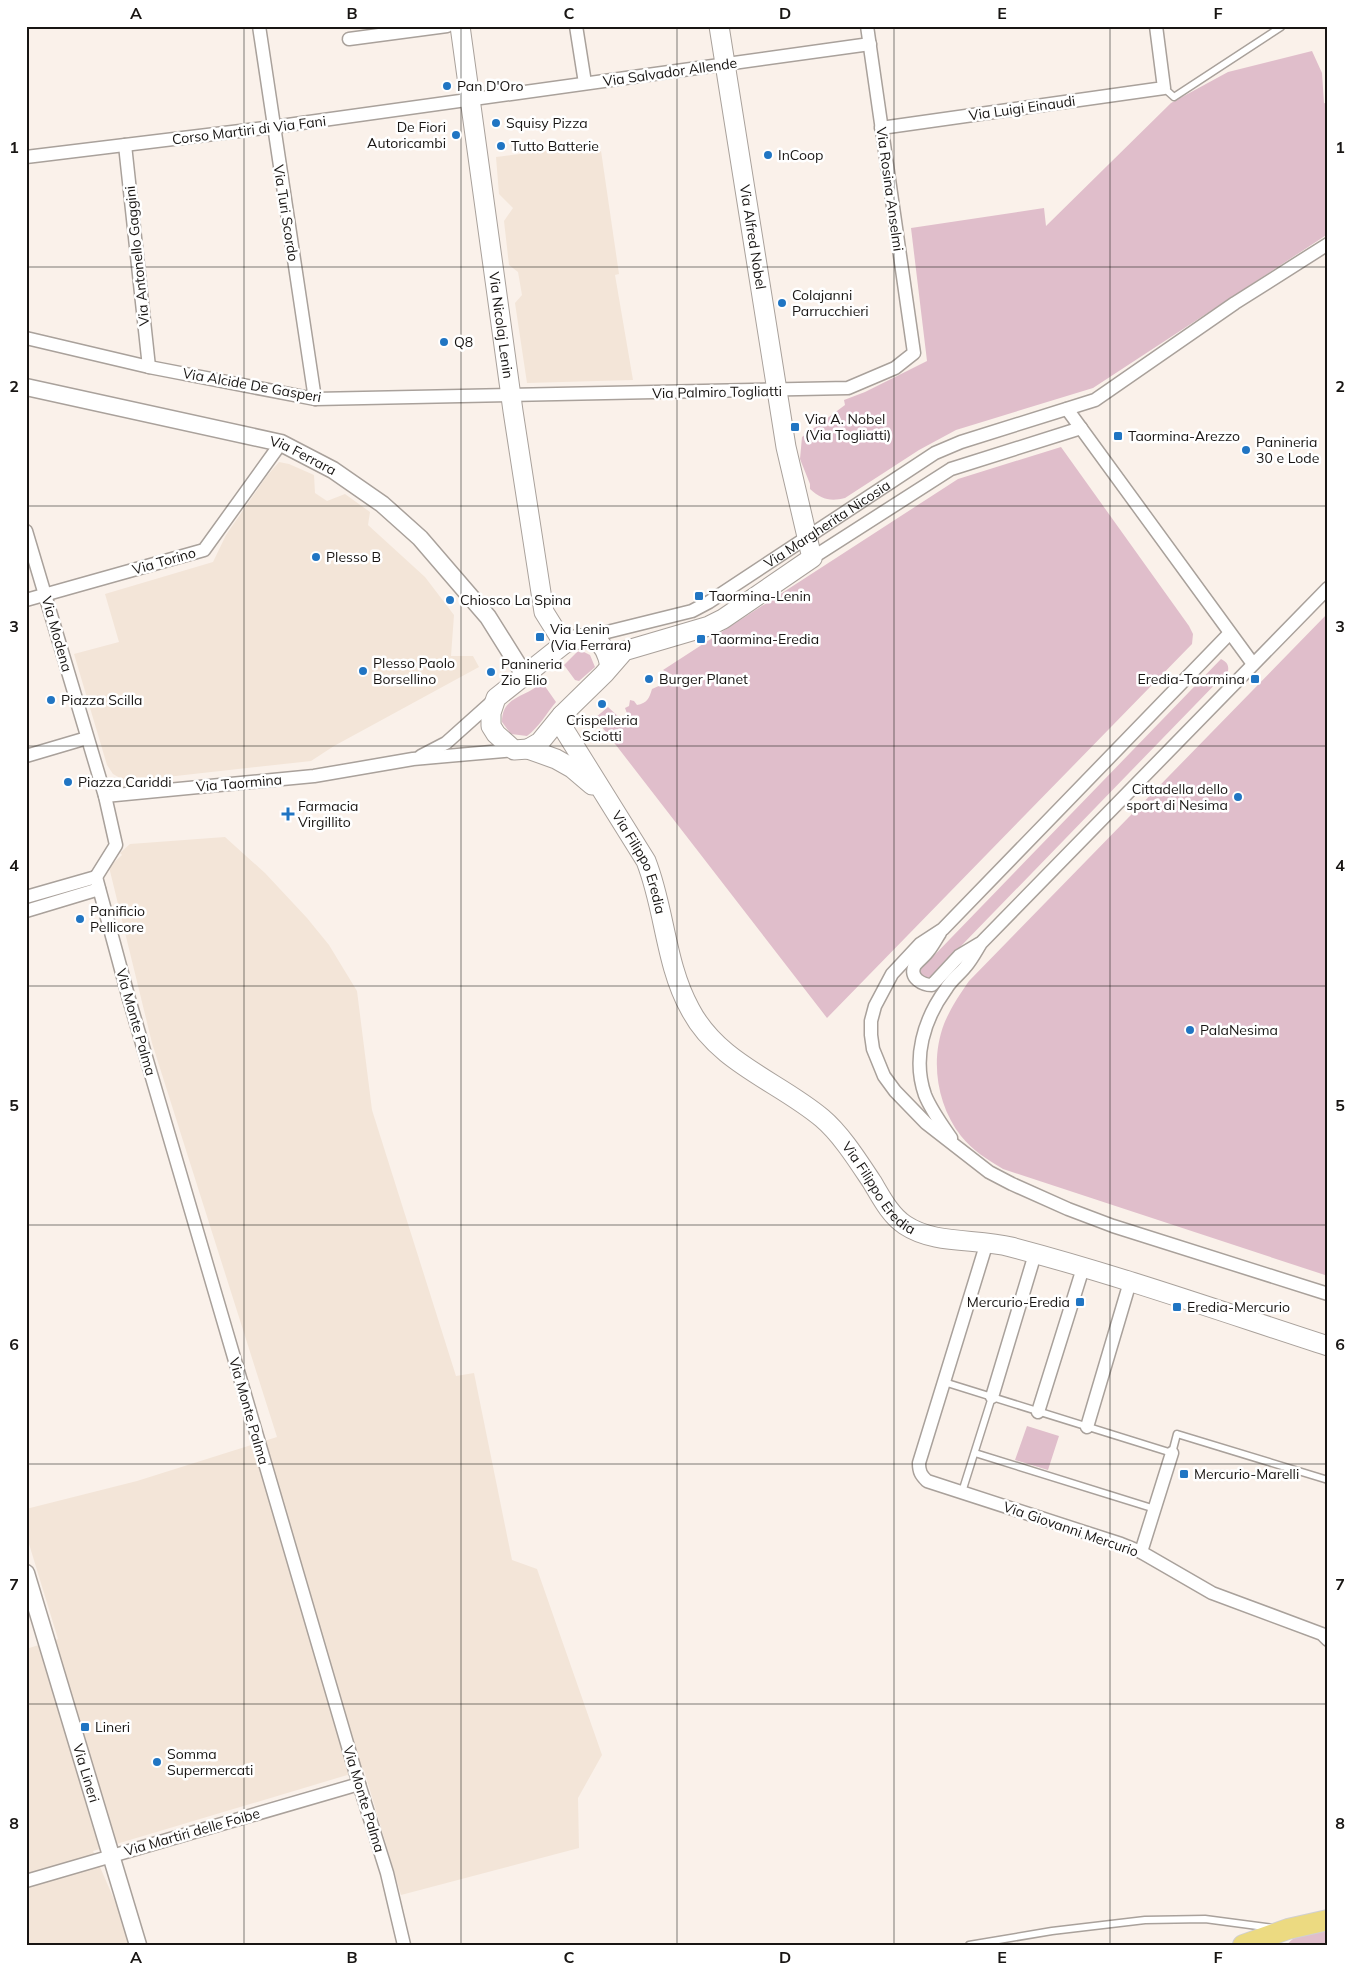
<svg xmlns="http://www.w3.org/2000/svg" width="1354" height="1971" font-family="Mulish,sans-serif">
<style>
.built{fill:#f3e5d8}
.green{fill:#e0becb}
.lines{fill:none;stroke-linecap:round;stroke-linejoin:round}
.service-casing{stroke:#a9a19b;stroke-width:9}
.minor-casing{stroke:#a9a19b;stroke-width:15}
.tertiary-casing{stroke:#a9a19b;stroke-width:19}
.secondary-casing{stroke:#a9a19b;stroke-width:21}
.primary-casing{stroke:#d1d0d0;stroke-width:22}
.service{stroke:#fff;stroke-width:6}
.minor{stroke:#fff;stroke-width:12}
.tertiary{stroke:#fff;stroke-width:16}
.secondary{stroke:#fff;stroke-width:19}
.primary{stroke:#ecda81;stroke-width:20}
.grid{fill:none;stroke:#181513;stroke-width:1;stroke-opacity:0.55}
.poi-dot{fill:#2075c3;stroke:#fff;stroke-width:2}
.labels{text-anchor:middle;stroke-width:5;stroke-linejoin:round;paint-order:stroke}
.street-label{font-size:14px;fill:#181513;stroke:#fff}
.poi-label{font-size:14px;fill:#181513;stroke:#fff;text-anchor:start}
.neatline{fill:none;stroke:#181513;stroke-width:2}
.grid-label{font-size:16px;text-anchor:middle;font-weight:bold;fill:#181513}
</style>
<rect width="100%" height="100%" fill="#faf1ea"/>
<path class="built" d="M600 144 619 274 615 275 633 380 527 383 515 303 522 295 518 272 509 265 504 221 513 208 499 194 496 157Z
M279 462 289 464 314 475 315 493 327 501 345 494 370 512 368 525 425 577 454 615 451 656H473L479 667 334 746 311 761 131 781 120 778 113 774 107 765 74 654 119 642 105 594 213 562 226 535 266 477Z
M225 837 265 873 307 918 329 945 357 991 372 1110 456 1376 474 1373 512 1560 537 1569 602 1755 578 1798 579 1848 401 1895 364 1770 93 1851 134 1945H26V1649L58 1639 26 1534V1509L137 1481 277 1437 152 1043 109 867 122 855 120 853 130 844Z"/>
<path class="green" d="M1312 51 1322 73 1324 103 1328 104V234L1093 388 956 430 919 450 845 498C830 502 821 499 810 489V484L800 459 802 437 845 405 844 400 865 392 927 361 911 228 1044 208 1046 226 1171 103 1228 72Z
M1061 447 1189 626 1193 634 1192 644 827 1018 595 718 608 707 621 719 628 716 625 708 629 706 630 700 634 701 637 705C647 703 649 699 652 689L672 680 673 675 663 670 958 479Z
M1328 613V1276L1003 1169C988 1160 972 1150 961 1136 937 1105 930 1061 944 1024 950 1009 960 994 969 981Z
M582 651 590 655 595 667 579 681 575 680 564 665 577 652Z
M1221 659C1227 662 1229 665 1228 671L930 978H924L921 974V969Z
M542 682 556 702C546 714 539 727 527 736L511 734 502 722C502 695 527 698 542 682Z
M1027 1426 1059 1436 1048 1470 1015 1460Z
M1328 1931V1943L1324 1945H1287C1295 1933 1315 1932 1328 1931Z"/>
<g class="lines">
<g class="service-casing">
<path id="service" d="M1164 88 1174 97 1281 27
M944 1382 1172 1453 1177 1434 1328 1480
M975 1453 1155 1509
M962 1492 992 1397
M969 1945 1052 1931 1145 1920 1205 1919 1273 1928"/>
</g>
<g class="minor-casing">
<g id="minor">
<path d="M259 26 315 399"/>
<path d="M576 26 585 83"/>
<path d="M349 39 447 26"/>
<path d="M881 128 1164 88 1156 26"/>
<path d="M125 145 149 367"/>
<path d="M26 157 273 127 870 44"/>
<path d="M26 338 149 367 315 399 848 388 895 368 914 353 867 26"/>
<path d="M1067 409 1253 664"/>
<path d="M26 531 105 796 116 845 96 877"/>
<path d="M812 558 951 469 1081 428"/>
<path d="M26 600 204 550 281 443"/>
<path d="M1229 634 943 929 920 944 892 974 875 1006 871 1021V1035L873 1049 884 1076 895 1091 926 1123 989 1172 1012 1184 1068 1209 1113 1226 1328 1294"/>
<path id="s1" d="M587 637 692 611 709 602 935 453 961 442 1095 400 1235 303 1328 244"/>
<path d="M26 756 87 738"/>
<path d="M421 756 446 743 494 700"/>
<path d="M105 796 314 776 413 759 514 750"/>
<path d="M96 877 129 999 359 1784 387 1873 404 1945"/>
<path d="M26 897 96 877"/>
<path d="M26 911 99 889"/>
<path d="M940 933C936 939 933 945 929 950 925 956 919 960 915 965 908 978 923 985 932 985L959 956 979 944"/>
<path d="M951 1138C942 1125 931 1110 925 1095 912 1058 924 1019 946 989 951 980 960 974 966 966 972 959 976 951 981 943L1328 588"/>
<path d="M987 1242 919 1463C919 1472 921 1475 927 1481L1121 1544 1141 1552 1212 1593 1322 1634 1328 1640"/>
<path d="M992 1397 1035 1254"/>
<path d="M1038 1412 1083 1268"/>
<path d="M1087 1427 1130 1282"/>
<path d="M1141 1552 1172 1453"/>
<path d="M26 1881 359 1784"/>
</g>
</g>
<g class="tertiary-casing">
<g id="tertiary">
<path id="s2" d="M26 387 281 443 333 470 382 504 420 538 488 617 525 676"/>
<path id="s3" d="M26 1573 138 1945"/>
</g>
</g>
<g class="secondary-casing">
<g id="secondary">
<path id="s4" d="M460 26 513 411 544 612 564 644"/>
<path id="s5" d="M562 715 565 731 646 861C665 909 665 964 690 1009 718 1063 778 1081 822 1118 841 1134 858 1161 872 1182 881 1197 890 1215 905 1225 935 1245 977 1238 1011 1247 1118 1275 1223 1312 1328 1346"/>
<path d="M528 749 540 742 562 715 604 674 624 651 709 626 723 619 812 558 786 447 719 26"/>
<path d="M592 785 572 768 556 759 528 749 514 750 496 734 491 726V713L496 698 564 644C590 632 604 637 610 666"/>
</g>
</g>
<g class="primary-casing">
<path id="primary" d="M1243 1945 1288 1929 1328 1920"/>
</g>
<use href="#service" class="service"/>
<use href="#minor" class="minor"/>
<use href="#tertiary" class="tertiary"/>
<use href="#secondary" class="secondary"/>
<use href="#primary" class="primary"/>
</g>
<path class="grid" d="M244 26V1945M461 26V1945M677 26V1945M894 26V1945M1110 26V1945M26 267H1328M26 506H1328M26 746H1328M26 986H1328M26 1225H1328M26 1464H1328M26 1704H1328"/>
<g class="poi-dot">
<circle cx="447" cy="86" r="5"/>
<circle cx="496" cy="123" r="5"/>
<circle cx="456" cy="135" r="5"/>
<circle cx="501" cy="146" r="5"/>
<circle cx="768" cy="155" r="5"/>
<circle cx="782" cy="303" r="5"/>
<circle cx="444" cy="342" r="5"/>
<rect x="790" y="422" width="10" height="10" rx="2.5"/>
<rect x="1113" y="431" width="10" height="10" rx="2.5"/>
<circle cx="1246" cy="450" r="5"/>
<circle cx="316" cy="557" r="5"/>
<rect x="694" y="591" width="10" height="10" rx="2.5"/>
<circle cx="450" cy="600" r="5"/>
<rect x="535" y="632" width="10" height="10" rx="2.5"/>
<rect x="696" y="634" width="10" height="10" rx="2.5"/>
<circle cx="363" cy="671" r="5"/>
<circle cx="491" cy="672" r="5"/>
<circle cx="649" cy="679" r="5"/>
<rect x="1250" y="674" width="10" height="10" rx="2.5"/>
<circle cx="51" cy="700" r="5"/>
<circle cx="602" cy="704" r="5"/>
<circle cx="68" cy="782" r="5"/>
<circle cx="1238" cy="797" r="5"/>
<path d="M285.5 806.5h5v5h5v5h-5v5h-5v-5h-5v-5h5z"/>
<circle cx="80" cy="919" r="5"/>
<circle cx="1190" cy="1030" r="5"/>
<rect x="1075" y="1297" width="10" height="10" rx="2.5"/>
<rect x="1172" y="1302" width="10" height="10" rx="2.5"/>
<rect x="1179" y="1469" width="10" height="10" rx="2.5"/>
<rect x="80" y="1722" width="10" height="10" rx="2.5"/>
<circle cx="157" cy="1762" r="5"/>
</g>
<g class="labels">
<g class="street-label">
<text transform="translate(670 72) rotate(-8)" y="5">Via Salvador Allende</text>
<text transform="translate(1022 108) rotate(-8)" y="5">Via Luigi Einaudi</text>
<text transform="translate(249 130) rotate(-7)" y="5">Corso Martiri di Via Fani</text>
<text transform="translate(890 189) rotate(82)" y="5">Via Rosina Anselmi</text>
<text transform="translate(286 213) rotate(81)" y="5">Via Turi Scordo</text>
<text transform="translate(753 237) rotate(81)" y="5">Via Alfred Nobel</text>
<text transform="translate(137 256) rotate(-96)" y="5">Via Antonello Gaggini</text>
<text dy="5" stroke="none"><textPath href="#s4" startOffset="302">Via Nicolaj Lenin</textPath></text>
<text transform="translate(252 385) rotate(10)" y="5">Via Alcide De Gasperi</text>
<text transform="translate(717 392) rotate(-1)" y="5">Via Palmiro Togliatti</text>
<text dy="5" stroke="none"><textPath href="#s2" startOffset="286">Via Ferrara</textPath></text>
<text dy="5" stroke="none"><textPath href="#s1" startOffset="269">Via Margherita Nicosia</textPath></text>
<text transform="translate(164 561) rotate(-16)" y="5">Via Torino</text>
<text transform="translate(57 634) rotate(74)" y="5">Via Modena</text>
<text transform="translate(239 783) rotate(-5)" y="5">Via Taormina</text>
<text dy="5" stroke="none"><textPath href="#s5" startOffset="168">Via Filippo Eredia</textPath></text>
<text transform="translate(136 1022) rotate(74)" y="5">Via Monte Palma</text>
<text dy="5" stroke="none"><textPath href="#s5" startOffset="588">Via Filippo Eredia</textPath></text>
<text transform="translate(249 1411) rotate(74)" y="5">Via Monte Palma</text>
<text transform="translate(1071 1529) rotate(19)" y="5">Via Giovanni Mercurio</text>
<text dy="5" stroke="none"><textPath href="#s3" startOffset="209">Via Lineri</textPath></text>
<text transform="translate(364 1799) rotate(73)" y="5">Via Monte Palma</text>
<text transform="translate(192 1832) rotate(-16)" y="5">Via Martiri delle Foibe</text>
</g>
<g class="poi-label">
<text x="457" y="91">Pan D'Oro</text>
<text x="506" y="128">Squisy Pizza</text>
<text x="446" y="132" text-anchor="end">De Fiori<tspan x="446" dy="16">Autoricambi</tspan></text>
<text x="511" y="151">Tutto Batterie</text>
<text x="778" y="160">InCoop</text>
<text x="792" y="300">Colajanni<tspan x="792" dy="16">Parrucchieri</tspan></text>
<text x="454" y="347">Q8</text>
<text x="805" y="424">Via A. Nobel<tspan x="805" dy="16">(Via Togliatti)</tspan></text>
<text x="1128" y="441">Taormina-Arezzo</text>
<text x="1256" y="447">Panineria<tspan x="1256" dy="16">30 e Lode</tspan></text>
<text x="326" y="562">Plesso B</text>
<text x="709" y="601">Taormina-Lenin</text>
<text x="460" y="605">Chiosco La Spina</text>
<text x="550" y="634">Via Lenin<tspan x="550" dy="16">(Via Ferrara)</tspan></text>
<text x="711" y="644">Taormina-Eredia</text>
<text x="373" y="668">Plesso Paolo<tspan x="373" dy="16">Borsellino</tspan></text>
<text x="501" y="669">Panineria<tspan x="501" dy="16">Zio Elio</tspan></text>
<text x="659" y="684">Burger Planet</text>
<text x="1245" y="684" text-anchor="end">Eredia-Taormina</text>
<text x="61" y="705">Piazza Scilla</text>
<text x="602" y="725" text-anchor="middle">Crispelleria<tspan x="602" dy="16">Sciotti</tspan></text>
<text x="78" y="787">Piazza Cariddi</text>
<text x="1228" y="794" text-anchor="end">Cittadella dello<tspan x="1228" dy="16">sport di Nesima</tspan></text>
<text x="298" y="811">Farmacia<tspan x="298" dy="16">Virgillito</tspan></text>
<text x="90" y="916">Panificio<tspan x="90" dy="16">Pellicore</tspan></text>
<text x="1200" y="1035">PalaNesima</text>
<text x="1070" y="1307" text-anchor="end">Mercurio-Eredia</text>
<text x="1187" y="1312">Eredia-Mercurio</text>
<text x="1194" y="1479">Mercurio-Marelli</text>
<text x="95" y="1732">Lineri</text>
<text x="167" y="1759">Somma<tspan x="167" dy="16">Supermercati</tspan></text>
</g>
</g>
<rect width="1354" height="1971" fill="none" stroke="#ffffff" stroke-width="55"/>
<rect x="28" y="28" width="1298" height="1916" class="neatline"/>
<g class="grid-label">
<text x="136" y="19">A</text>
<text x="352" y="19">B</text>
<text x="569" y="19">C</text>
<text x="785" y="19">D</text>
<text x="1002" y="19">E</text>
<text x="1218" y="19">F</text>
<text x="14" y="153">1</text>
<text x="1340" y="153">1</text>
<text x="14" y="392">2</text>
<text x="1340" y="392">2</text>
<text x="14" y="632">3</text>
<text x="1340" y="632">3</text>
<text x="14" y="871">4</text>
<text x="1340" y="871">4</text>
<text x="14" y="1111">5</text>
<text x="1340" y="1111">5</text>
<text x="14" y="1350">6</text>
<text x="1340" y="1350">6</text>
<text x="14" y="1590">7</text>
<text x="1340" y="1590">7</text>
<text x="14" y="1829">8</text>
<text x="1340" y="1829">8</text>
<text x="136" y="1963">A</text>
<text x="352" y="1963">B</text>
<text x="569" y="1963">C</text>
<text x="785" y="1963">D</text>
<text x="1002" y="1963">E</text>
<text x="1218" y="1963">F</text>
</g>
</svg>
